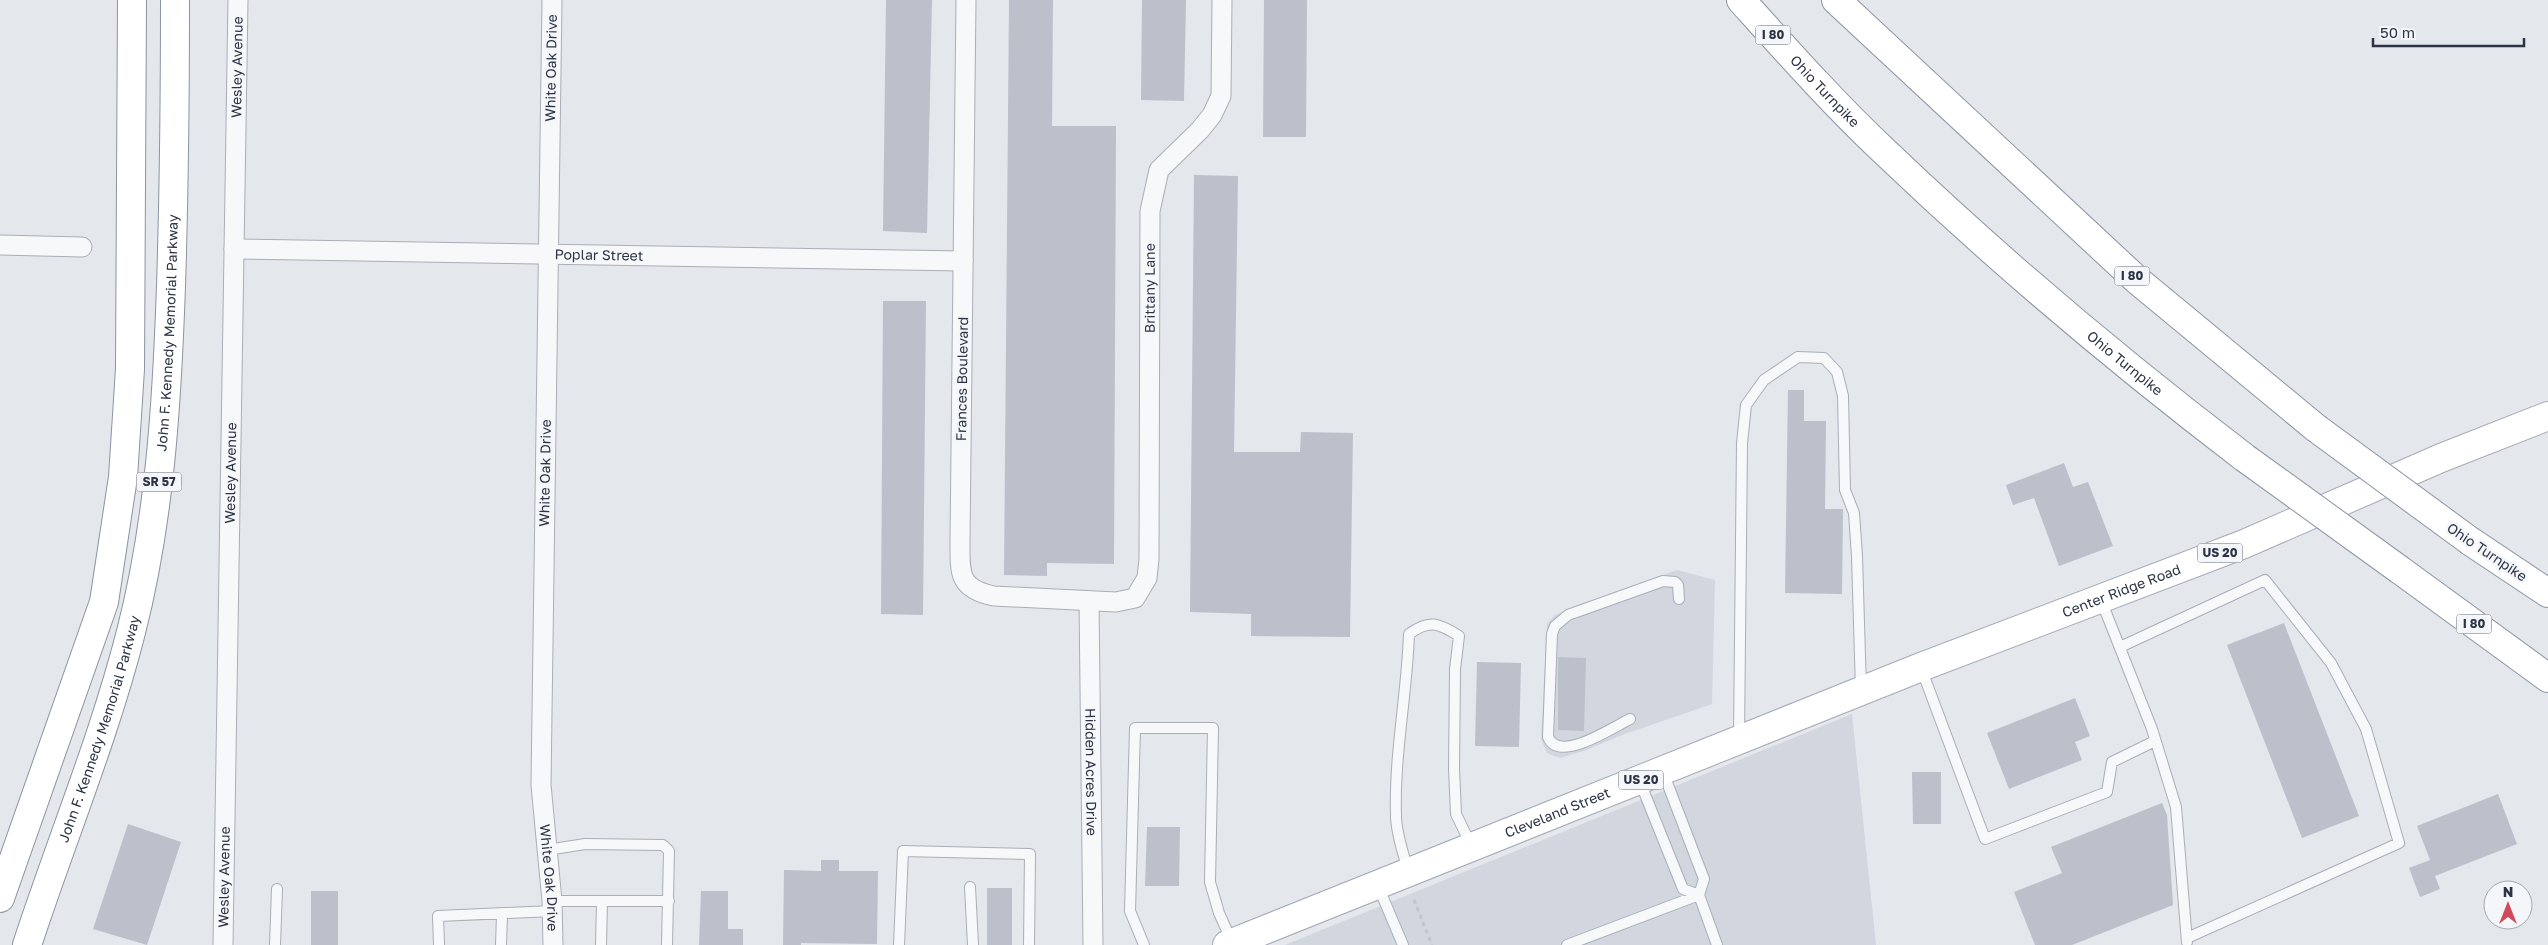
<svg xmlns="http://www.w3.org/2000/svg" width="2548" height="945" font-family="'Golos Text',sans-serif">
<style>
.built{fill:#d2d6de}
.building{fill:#bbc0ca}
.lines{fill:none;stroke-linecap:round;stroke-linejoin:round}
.service-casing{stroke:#a9aeb7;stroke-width:12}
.minor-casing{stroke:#a9aeb7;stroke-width:21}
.primary-casing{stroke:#a3abb8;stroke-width:30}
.trunk-casing{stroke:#8b94a3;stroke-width:30}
.motorway-casing{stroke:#8b94a3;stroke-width:30}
.path{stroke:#c2c5cb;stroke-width:3;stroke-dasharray:4 4;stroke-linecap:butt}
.service{stroke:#f7f8fa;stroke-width:10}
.minor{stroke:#f7f8fa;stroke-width:19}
.primary{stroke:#fff;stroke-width:28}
.trunk{stroke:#fff;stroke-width:28}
.motorway{stroke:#fff;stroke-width:28}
.motorway-bridge-casing{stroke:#8b94a3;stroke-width:30;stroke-linecap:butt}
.motorway-bridge{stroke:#fff;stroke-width:28}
.labels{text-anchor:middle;stroke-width:5;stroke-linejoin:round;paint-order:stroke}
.shield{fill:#f4f6f9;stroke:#676e7b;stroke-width:1}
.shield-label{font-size:12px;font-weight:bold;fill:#2b3445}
.street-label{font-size:14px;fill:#2b3445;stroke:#f4f6f9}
</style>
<rect width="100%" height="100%" fill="#e4e7ec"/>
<path class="built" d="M1677 570 1715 580 1712 704 1622 735 1584 751 1560 758 1547 753 1541 739 1547 624 1555 615Z
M1852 714 1876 945H1285Z"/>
<path class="building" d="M886 0H932L927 233 883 231Z
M1009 0H1053L1052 126H1116L1114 564 1047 563V576L1004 575Z
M1142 0H1186L1184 101 1141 100Z
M1264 0H1307L1306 137H1263Z
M1194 175 1238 176 1234 452H1300L1301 432 1353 433 1350 637 1251 636V614L1190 612Z
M883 301H926L923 615 881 614Z
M1788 390H1804V421H1826L1825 509H1843L1842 594 1785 593Z
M2064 463 2073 487 2088 482 2113 546 2059 566 2034 498 2013 505 2006 485Z
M2284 623 2359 816 2302 838 2227 645Z
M1558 657 1586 658 1584 731 1558 730Z
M1477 662 1521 663 1519 747 1475 746Z
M2075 698 2090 736 2075 742 2082 760 2009 789 1987 733Z
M1912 772H1941V824H1913Z
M2498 794 2517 844 2435 876 2440 889 2420 897 2409 868 2430 860 2417 826Z
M2162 803 2167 815 2173 905 2072 945H2035L2014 892 2062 873 2051 847Z
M128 824 181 842 147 945 93 929Z
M1147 827H1180L1179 886H1145Z
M821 860H839V871H878L877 944 801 943V945H783L784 870 821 871Z
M987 888H1012V945H987Z
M311 891H338V945H311Z
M701 891H728V929H743V945H699Z"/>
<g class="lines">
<g class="service-casing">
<path id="service" d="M2101 600 2152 729 2176 807 2187 942
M2120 647 2265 580 2331 663 2366 729 2399 843 2187 938
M1921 668 1985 839 2107 792 2112 762 2155 741
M1630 719C1613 727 1559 764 1548 737L1552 634 1555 626 1568 615 1663 581 1675 582 1678 585 1679 599
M1739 737 1742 443 1746 405 1764 380 1798 357 1824 358 1837 372 1843 396 1845 490 1854 513 1857 556 1861 690
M1640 782 1683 889 1699 895 1704 879 1663 772
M547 850 585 844 663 845 669 851 667 945
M1408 872C1404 854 1396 834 1396 816 1394 755 1407 694 1409 634 1429 619 1439 623 1459 636L1455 669 1454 769 1456 814 1472 847
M1378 886 1403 945
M970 887 973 945
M552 901H669
M275 945 277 889
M439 945 438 916 553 911
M501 945 502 915
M601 945 602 902
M899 945 903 851 1030 854 1029 945
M1144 945 1130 911 1135 728H1213L1210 882 1219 913 1232 942
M1567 945 1699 895 1717 945"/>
</g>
<g class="minor-casing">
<g id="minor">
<path id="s1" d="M552 0 541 785 552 901 553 945"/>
<path id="s2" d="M966 0 960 541C960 573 958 589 994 596L1116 602 1135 598 1147 578 1149 559 1150 211 1159 170 1200 130 1212 115 1221 96 1222 0"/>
<path d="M0 245 82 247"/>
<path id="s3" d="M234 249 963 261"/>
<path id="s4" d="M1089 601 1093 945"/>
<path id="s5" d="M223 945 238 0"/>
</g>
</g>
<g class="primary-casing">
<g id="primary">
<path id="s6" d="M1227 945 1921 667 2244 544 2441 458 2548 416"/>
</g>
</g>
<g class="trunk-casing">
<g id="trunk">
<path d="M0 898 104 602 123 477 130 369 132 0"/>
<path id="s7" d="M27 945C61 841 104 738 131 632 160 519 167 402 171 286 174 191 175 95 175 0"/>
</g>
</g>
<g class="motorway-casing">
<g id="motorway">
<path id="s8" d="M1741 0C1787 51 1834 104 1884 151 1998 260 2119 362 2245 458"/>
<path d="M1836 0 2137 280 2316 428"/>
<path d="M2470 541 2548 593"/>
<path d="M2400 570 2548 678"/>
</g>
</g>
<path class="path" d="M1414 900 1432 945"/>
<use href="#service" class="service"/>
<use href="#minor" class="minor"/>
<use href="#primary" class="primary"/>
<use href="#trunk" class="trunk"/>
<use href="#motorway" class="motorway"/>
<g class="motorway-bridge-casing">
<path id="motorway-bridge" d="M2316 428 2470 541
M2245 458 2400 570"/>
</g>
<use href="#motorway-bridge" class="motorway-bridge"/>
</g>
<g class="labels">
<g class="shield">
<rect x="1755.5" y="25.5" width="35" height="19" rx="4"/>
<rect x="2114.5" y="266.5" width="35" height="19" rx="4"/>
<rect x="136.5" y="472.5" width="45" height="19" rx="4"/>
<rect x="2197.5" y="543.5" width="45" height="19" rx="4"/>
<rect x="2456.5" y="614.5" width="35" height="19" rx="4"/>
<rect x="1618.5" y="770.5" width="45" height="19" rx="4"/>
</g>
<g class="shield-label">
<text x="1773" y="39">I 80</text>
<text x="2132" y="280">I 80</text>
<text x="159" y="486">SR 57</text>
<text x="2220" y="557">US 20</text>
<text x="2474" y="628">I 80</text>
<text x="1641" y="784">US 20</text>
</g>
<g class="street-label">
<text dy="5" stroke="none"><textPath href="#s5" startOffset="878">Wesley Avenue</textPath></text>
<text transform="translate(551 68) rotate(-89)" y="5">White Oak Drive</text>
<text dy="5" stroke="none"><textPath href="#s8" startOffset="124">Ohio Turnpike</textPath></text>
<text dy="5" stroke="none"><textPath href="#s3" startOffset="365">Poplar Street</textPath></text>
<text dy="5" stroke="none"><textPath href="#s2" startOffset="1070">Brittany Lane</textPath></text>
<text dy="5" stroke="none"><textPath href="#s7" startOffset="632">John F. Kennedy Memorial Parkway</textPath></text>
<text dy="5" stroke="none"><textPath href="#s8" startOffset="529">Ohio Turnpike</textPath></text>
<text transform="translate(962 379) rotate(-89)" y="5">Frances Boulevard</text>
<text dy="5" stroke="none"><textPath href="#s5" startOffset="472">Wesley Avenue</textPath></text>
<text transform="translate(545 473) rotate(-89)" y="5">White Oak Drive</text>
<text transform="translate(2487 552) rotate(34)" y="5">Ohio Turnpike</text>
<text dy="5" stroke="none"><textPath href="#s6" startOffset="962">Center Ridge Road</textPath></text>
<text dy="5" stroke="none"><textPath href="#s7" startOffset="228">John F. Kennedy Memorial Parkway</textPath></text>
<text dy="5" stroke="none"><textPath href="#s4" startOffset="171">Hidden Acres Drive</textPath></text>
<text dy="5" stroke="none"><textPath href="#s6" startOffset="356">Cleveland Street</textPath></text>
<text dy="5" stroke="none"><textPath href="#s5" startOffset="68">Wesley Avenue</textPath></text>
<text dy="5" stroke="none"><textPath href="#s1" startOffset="878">White Oak Drive</textPath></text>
</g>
</g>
<g transform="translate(2508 905)"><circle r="24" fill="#f4f6f9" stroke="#a4a8b1"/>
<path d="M0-4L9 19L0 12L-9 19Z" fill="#d1495b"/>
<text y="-8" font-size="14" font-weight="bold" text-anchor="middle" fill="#2b3445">N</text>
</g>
<path d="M2373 38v8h151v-8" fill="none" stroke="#2b3445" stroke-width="2.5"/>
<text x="2380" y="38" font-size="15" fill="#2b3445" stroke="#f4f6f9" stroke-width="4" paint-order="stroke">50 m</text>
</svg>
